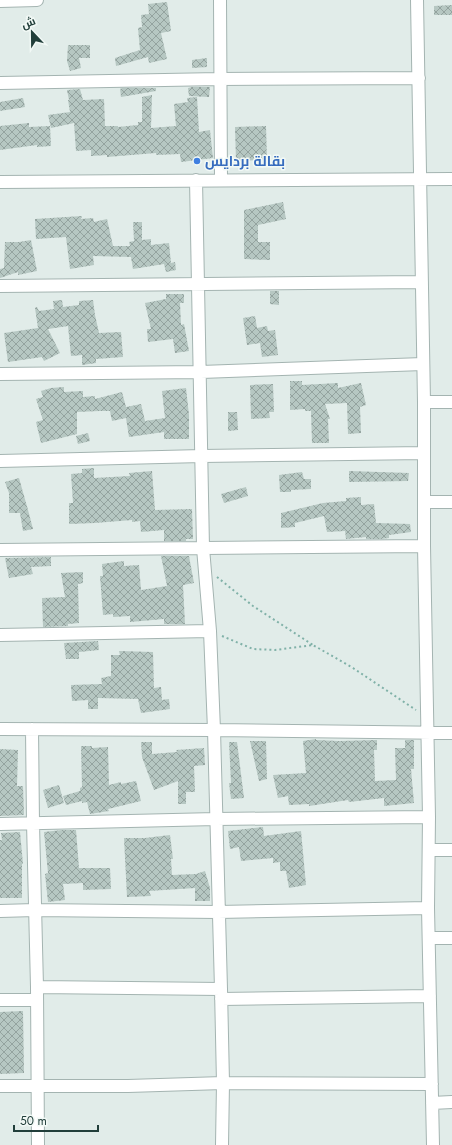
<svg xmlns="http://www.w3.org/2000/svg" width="452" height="1145" font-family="Jost,Cairo,sans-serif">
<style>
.building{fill:url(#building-cross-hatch)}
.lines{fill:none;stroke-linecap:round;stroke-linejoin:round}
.street-casing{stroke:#a4b4b1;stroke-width:14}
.path{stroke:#80b1a8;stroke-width:2;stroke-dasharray:2 3;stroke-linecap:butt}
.street{stroke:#fff;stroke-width:12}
.shop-dot{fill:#3f7fe0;stroke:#f2f9f6;stroke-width:1.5}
.labels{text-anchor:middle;stroke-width:3;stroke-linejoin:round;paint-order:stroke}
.shop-label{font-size:14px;font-weight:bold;fill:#366cbe;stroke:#f2f9f6;text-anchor:start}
</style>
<defs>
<pattern id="building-cross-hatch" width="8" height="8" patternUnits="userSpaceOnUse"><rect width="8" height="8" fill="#b6c7c2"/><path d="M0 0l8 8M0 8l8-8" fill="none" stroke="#94a39f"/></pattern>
</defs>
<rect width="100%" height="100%" fill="#e1ece9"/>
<path class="building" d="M167 2 171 31 161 33 167 59 149 63 148 57 116 66 115 58 140 50 138 28 142 27 141 15 149 14 148 4Z
M452 5V15H434V6Z
M68 45H90V58H79L81 68 70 71 67 61Z
M207 58V67L192 68V60Z
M192 87H210L209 97 189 96 188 88Z
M122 88H156V91L121 97 120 89Z
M80 89 83 100 104 99 105 126H118V127L138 125V122H142V97L152 95 151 128 176 126 174 104 188 102 187 98 197 97 199 132 210 130 213 158 181 162 180 154 156 155V153L107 157V155L91 156V150L76 151 74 123 51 128 48 115 70 112 68 100H69L67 90Z
M23 98 25 107 0 111V102Z
M29 123V127L50 126 51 146 37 147V145L0 150V126Z
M266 126 267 160 236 161 235 127Z
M283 202 286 219 258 225V242H270V260L244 259V210Z
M82 216 81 219 93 218 94 222 107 219 113 246H130L129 242 134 241 133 222H142V240L151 239V245L169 243 171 263 175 262 176 270 166 272 164 264 133 269 131 257 93 256 94 265 70 269 66 237 36 239 35 219Z
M31 240 37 271 18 275V272L0 278V269L4 268 5 242H19Z
M270 291H279V305L270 304Z
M166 294H184V303H180L181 325 184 324 189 351 175 353 173 339 148 342 147 329H151L145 303 166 299Z
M62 300 63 307 79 305V301L93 300 95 315 99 333 121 332 123 357 96 359V363L82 365V355L71 356 68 326 48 329 60 353 44 361 42 357 8 362 4 333 38 328 35 308 37 307 39 311 54 309 53 301Z
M255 316 257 328 267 326 268 331 275 330 278 355 262 357 260 343 247 345 243 318Z
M290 381H302V385L338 383V388L361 383 366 405 360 407 361 433 348 434 347 403 325 404 330 419H328L329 443H312L311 411H305V409L290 410Z
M273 384 274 412H269L270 418 251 419 250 385Z
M64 387V392L83 391V397L95 396V399L122 392 126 407 141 404 145 421 165 418 162 391 186 388 189 415V439H164V432L129 437 126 418 112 421 110 411H100L77 412V434L41 443 36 422 43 420 36 399 43 397 41 391 51 388Z
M228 412H237L238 430 228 431Z
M88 433 90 441 78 444 76 436Z
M94 468V478L130 476 129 473 152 471 155 510 192 509 193 539H186V541H164V530L141 532 140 521 132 522V520L95 523 69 524V503H73L71 474 82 473V469Z
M349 471 409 473 408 481 349 482Z
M302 472 304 479H311V489L291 490V492H280L279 475Z
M19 478 28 510 33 529 23 531 20 513H9V493L5 482Z
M246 487 248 496 224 503 221 494Z
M361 497V505L374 504 376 523 410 524 411 532 389 535V538L381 539H366V537L346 539 345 531 327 532 324 516 295 523V527L281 528V513L323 503 346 501V498Z
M161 556H189L194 583 183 585 185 624H164V619L130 622V616L113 617V614L103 615 100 576H103L102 564 124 561V566L139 565 141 590 167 586Z
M51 557V566L31 567 33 574 9 578 5 558Z
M83 572V583L78 584 79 623 68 624V626L43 627 42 598 65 597 61 573Z
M98 641 99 650 79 652V659H66L64 643Z
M119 651 153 652 154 688 161 687 162 700 169 699 170 709 141 713 138 699 98 698V709H88V700L72 701 71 685 102 684 101 678 111 676V655H120Z
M316 739V740L339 741 377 740V750H374L375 781 396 780 395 748H405V740H414V769H411L414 803 384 806V798L349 802 348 800 309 806V804L289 805 288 796 278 798 273 775 306 773 303 741Z
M250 741H266L267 779 259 781Z
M141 742H152V754L177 752 176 750 204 748 205 765 194 766 195 792H186V804H178V781L154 790 142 757Z
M229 742H237L244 798 231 799 229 783H231Z
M81 746H92V748L108 747 109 785 121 782V784L136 781 141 801 108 809 109 811 90 814 87 802 82 803V801L66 805 63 796 80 791V788L82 787Z
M0 749 18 750 17 786H23L24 815 0 816Z
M59 785 64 803 48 808 43 790Z
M263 827 264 836 301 831 306 885 289 888 286 871H280V862L273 863V858L241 861 239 847 230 849 228 831Z
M62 830H76L79 868H110L111 889 83 890V883L63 884 65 900 48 902 45 874 48 873 44 832Z
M20 832 23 864H22V898H0V840H2L1 833Z
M170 835 173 859H171L172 875 196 874 205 871 210 888V901H195V888L149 891 151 896 127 897 124 838H145Z
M23 1011 24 1073 0 1074V1012Z"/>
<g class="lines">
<g class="street-casing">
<path id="street" d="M220 0 221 180
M417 0 424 402V546L429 817 428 908 433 1145
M0 1 37 0
M0 83 219 79 419 78
M196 180 203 548 210 631 214 730 221 989 223 1083 222 1145
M0 182 452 179
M0 286 422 282
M0 374 201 372 423 364
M424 402H452
M0 461 202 456 424 453
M424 502H452
M0 550 424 546
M0 635 210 631
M0 729 214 730 452 733
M32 729 33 823 37 987 38 1145
M0 824 216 819 429 817
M429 850H452
M0 911 35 910 218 912 428 908
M429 938H452
M37 987 221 989
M221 999 430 996
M0 1000H36
M0 1086H128L223 1083 432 1084
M432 1103 452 1102"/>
</g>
<path class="path" d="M217 577 253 606 313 645
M222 636 253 649 275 650 313 645 353 668 416 710"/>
<use href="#street" class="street"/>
</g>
<circle class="shop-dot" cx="197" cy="161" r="4"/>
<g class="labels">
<g class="shop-label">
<text x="205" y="166">بقالة بردايس</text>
</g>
</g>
<g transform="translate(32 32) rotate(338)" stroke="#f2f9f6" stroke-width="3" paint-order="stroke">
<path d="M0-3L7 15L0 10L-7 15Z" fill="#213e3a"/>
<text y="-6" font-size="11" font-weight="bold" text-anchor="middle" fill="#213e3a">ش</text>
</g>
<path d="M14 1125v6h84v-6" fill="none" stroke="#213e3a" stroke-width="2"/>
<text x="20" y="1125" font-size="12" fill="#213e3a" stroke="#f2f9f6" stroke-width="3" paint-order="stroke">50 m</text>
</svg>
